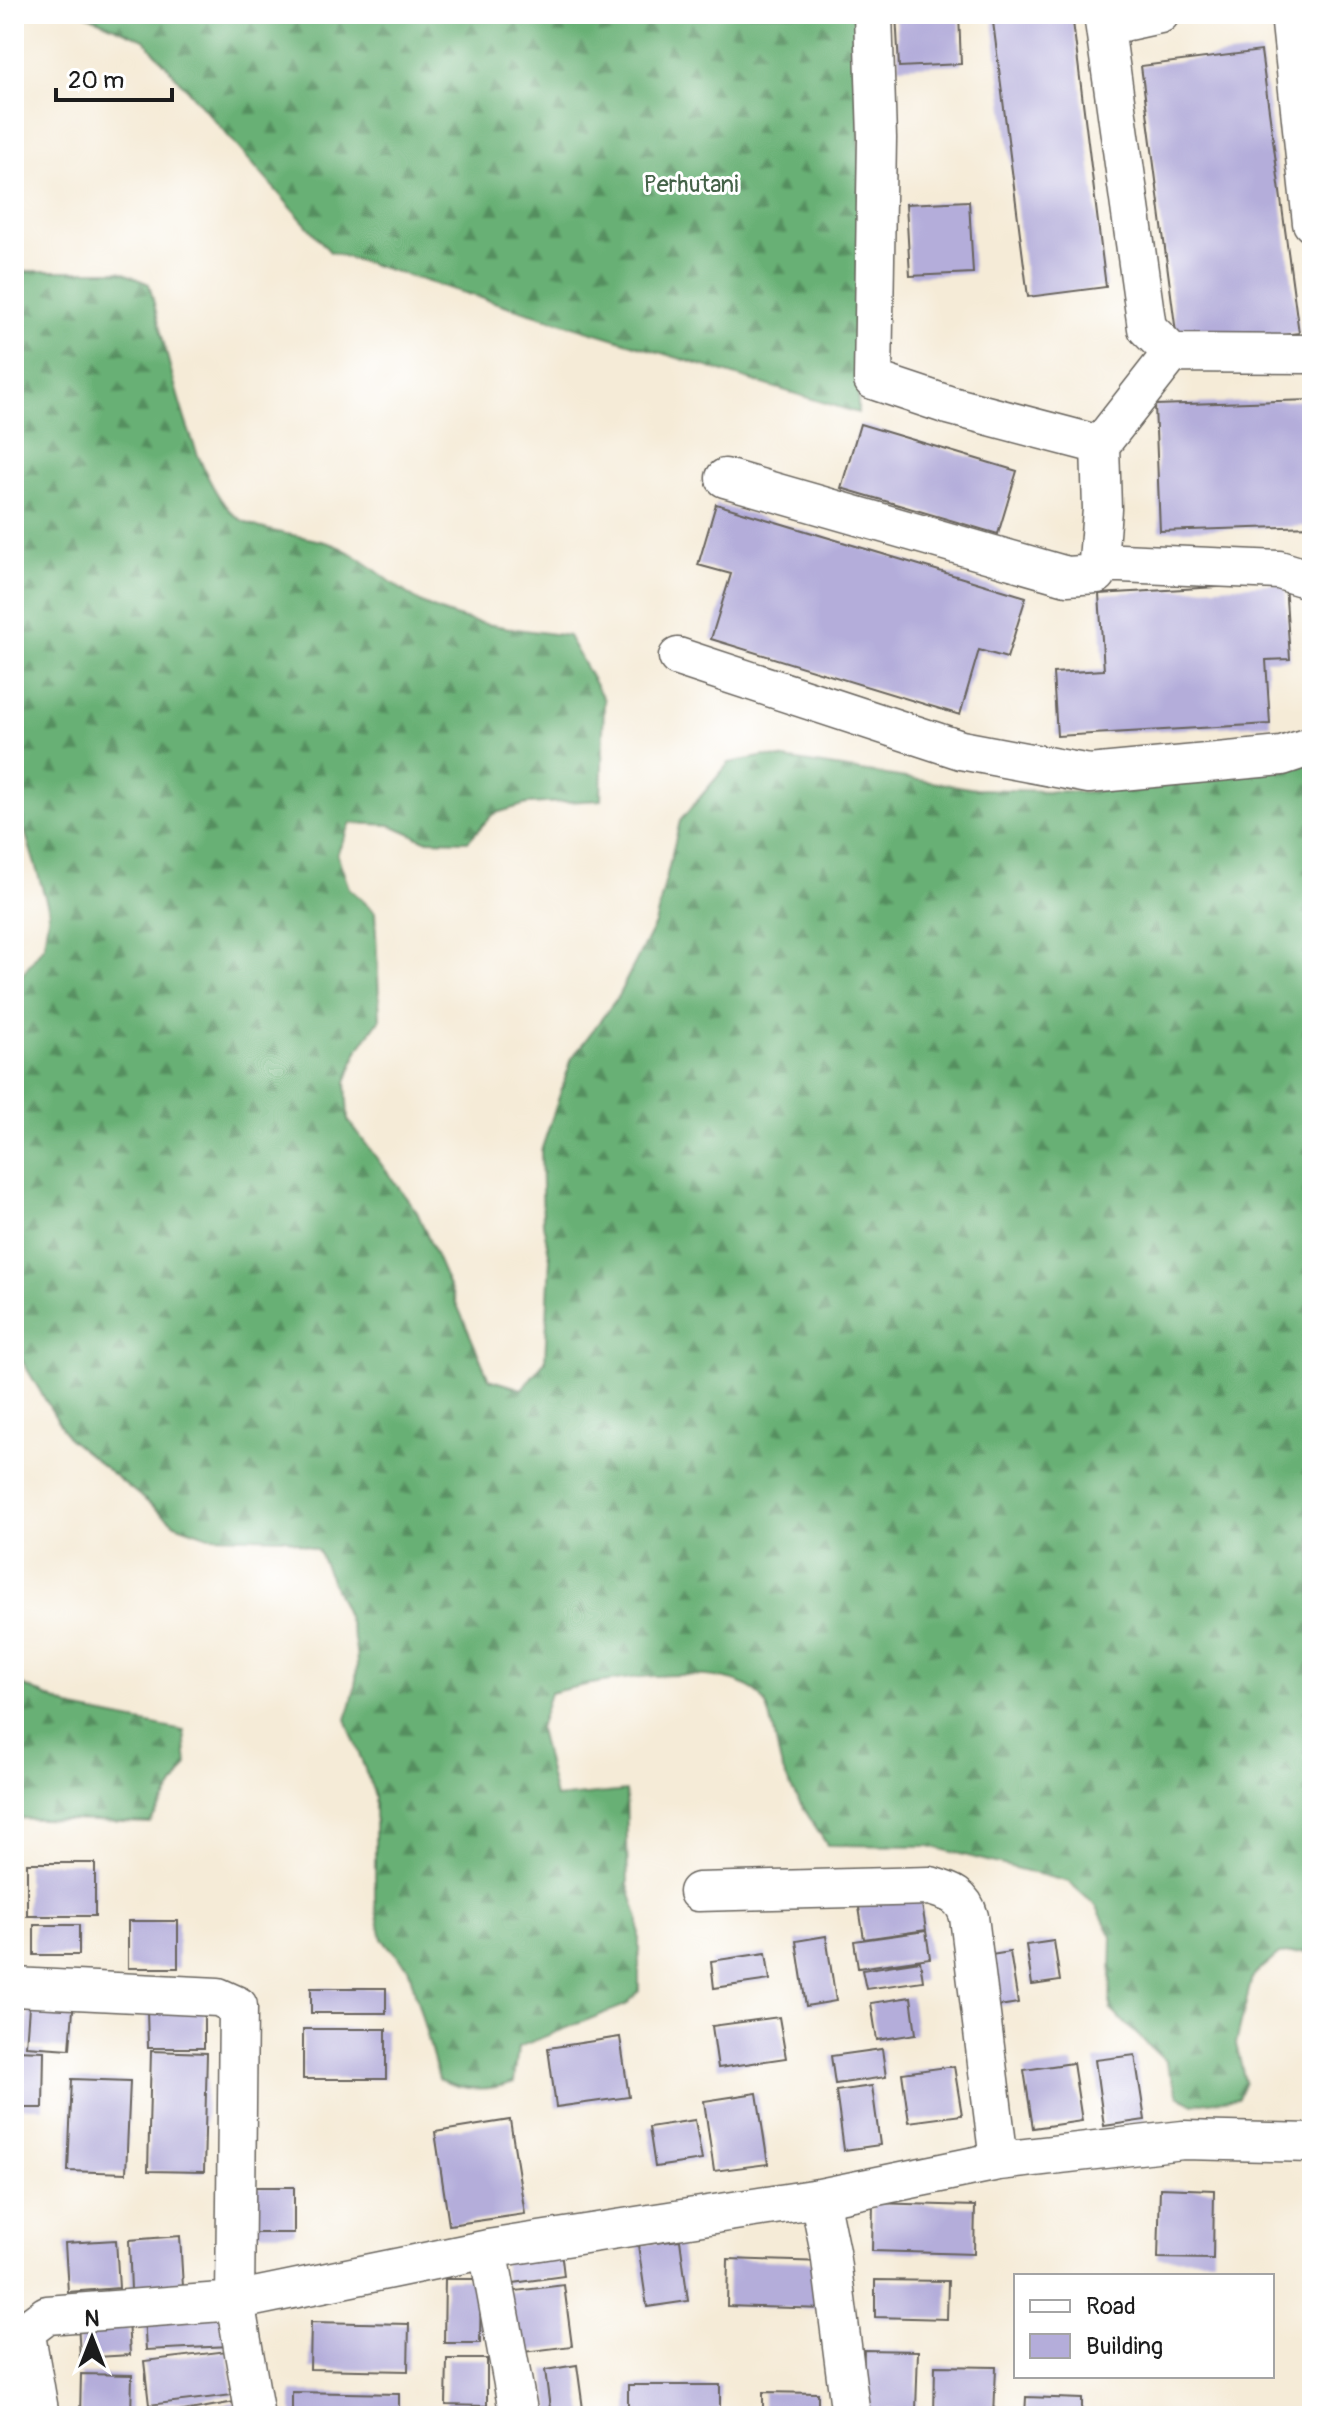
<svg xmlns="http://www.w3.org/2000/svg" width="1326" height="2430" font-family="Pangolin,sans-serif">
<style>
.forest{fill:url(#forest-firs);stroke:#426648;stroke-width:2}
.building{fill:#b4adda}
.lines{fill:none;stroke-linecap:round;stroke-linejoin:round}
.street-casing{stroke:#68645d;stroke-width:41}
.street{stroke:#fff;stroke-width:38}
.labels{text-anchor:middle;stroke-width:6;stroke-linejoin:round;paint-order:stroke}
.park-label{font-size:24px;fill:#446248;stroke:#fff}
</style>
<defs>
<pattern id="forest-firs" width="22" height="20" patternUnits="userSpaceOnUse" patternTransform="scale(2)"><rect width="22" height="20" fill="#68b075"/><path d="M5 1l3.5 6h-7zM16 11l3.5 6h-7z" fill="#558e5f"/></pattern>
</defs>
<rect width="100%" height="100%" fill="#fff"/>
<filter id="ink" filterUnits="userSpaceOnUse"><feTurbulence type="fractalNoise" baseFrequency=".0125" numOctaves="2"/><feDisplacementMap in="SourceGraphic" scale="16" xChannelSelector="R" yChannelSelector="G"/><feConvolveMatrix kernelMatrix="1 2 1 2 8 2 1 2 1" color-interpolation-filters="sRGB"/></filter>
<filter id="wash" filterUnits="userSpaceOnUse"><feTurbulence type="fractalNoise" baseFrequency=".006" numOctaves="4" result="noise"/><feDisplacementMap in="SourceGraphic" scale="32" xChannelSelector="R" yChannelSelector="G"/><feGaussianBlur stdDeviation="1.8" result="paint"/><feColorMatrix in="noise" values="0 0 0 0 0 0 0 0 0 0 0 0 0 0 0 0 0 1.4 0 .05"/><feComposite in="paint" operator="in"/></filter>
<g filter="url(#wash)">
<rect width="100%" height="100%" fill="#f5ebd7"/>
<path class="forest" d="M84 14H860L858 413 330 252 144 40Z
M14 271H120L149 284C165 344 189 468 231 512 251 534 307 534 334 545 367 558 394 589 426 605 469 626 522 629 568 636L604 700 601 800 527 804 493 814 468 841 425 840 391 825 351 823 337 854 349 888 375 912 380 1019 359 1048 346 1082 348 1120 417 1212 489 1379 522 1389 545 1361 550 1258 543 1224 541 1151 572 1058 617 998 655 924 680 821 729 763 765 756 976 789 1089 792 1312 754V1951L1279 1954 1252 1977 1236 2044 1245 2082 1238 2098 1193 2104 1178 2095 1165 2061 1110 2009 1112 1937 1097 1907 1069 1882 929 1846 827 1845C813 1821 793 1796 783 1771 776 1750 775 1725 766 1705 743 1654 593 1681 550 1693L539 1729 555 1798 626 1791 628 1885 639 1919V1991L626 2005 518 2047 514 2082C489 2091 463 2091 439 2079L408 1967 382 1939 375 1905V1796L346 1719C373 1648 345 1616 318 1550L285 1538 209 1536 175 1524 68 1438 14 1347V985L44 945 49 910 23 825 18 608 14 600Z
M14 1681 74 1709 184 1731 187 1766 150 1823 14 1818Z"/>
<g id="blocks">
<path class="building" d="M896 14H959L961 64 899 67Z
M992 14H1072L1106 287 1028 297Z
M1261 51 1299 333 1178 348 1141 66Z
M969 201 973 273 910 276 906 204Z
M1312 400V526L1160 531 1155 405Z
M860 424 1017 471 998 534 841 488Z
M716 504 1026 597 1007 658 979 650 960 715 711 639 731 574 698 565Z
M1285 583 1290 659 1266 660 1270 724 1057 736 1053 673 1104 670 1099 594Z
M27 1863H95V1916H27Z
M920 1892 926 1930 864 1939 858 1901Z
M128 1921H178V1968H128Z
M34 1925H79V1955H34Z
M926 1931 930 1958 858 1968 854 1941Z
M826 1936 836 2001 806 2006 796 1941Z
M1054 1941 1060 1981 1032 1985 1026 1945Z
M1010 1952 1018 2003 999 2006 991 1955Z
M766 1953 770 1980 714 1988 711 1961Z
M920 1961 923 1981 866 1989 862 1970Z
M311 1988H386V2013H311Z
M30 1994 74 1997 70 2049 26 2046Z
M911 1997 916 2034 877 2040 871 2003Z
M147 2008H204V2048H148Z
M779 2017 786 2058 718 2068 712 2026Z
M303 2029H386V2079H303Z
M620 2037 629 2097 556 2107 548 2048Z
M882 2049 886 2077 835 2084 831 2056Z
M14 2050 44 2051 43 2108H14Z
M151 2051 207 2053 204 2172 148 2171Z
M1135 2055 1145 2120 1104 2126 1095 2060Z
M1073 2063 1082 2121 1033 2128 1024 2070Z
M954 2066 962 2115 909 2122 902 2073Z
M72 2079 130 2081 126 2173 68 2171Z
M872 2086 880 2145 844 2150 836 2091Z
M757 2093 768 2164 714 2171 704 2101Z
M510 2120 525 2214 449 2225 435 2132Z
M695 2120 702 2160 655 2167 649 2127Z
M244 2187H294V2233H244Z
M1160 2188 1214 2190 1213 2259 1158 2258Z
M873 2203 975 2206 974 2254 872 2251Z
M180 2236 183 2287 131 2290 129 2240Z
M116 2240 119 2288 68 2292 65 2243Z
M680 2240 688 2301 647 2307 638 2245Z
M561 2250 564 2276 506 2284 503 2258Z
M728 2259 826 2262V2309L727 2306Z
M445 2279H481L480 2343H444Z
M875 2280 948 2281 947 2319 875 2317Z
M564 2285 572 2346 516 2353 507 2292Z
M228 2311 230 2346 146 2350 144 2315Z
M128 2319 130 2355 80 2358 78 2321Z
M311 2322 409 2324 408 2371 310 2369Z
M864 2350 918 2351 916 2410 862 2409Z
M227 2351 233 2395 149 2405 144 2361Z
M447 2359H487V2406L446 2405Z
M577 2365 584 2416H551L545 2370Z
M935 2366 996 2367 994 2416H934Z
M81 2374 132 2375 131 2416H80Z
M628 2385H720V2416H628Z
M292 2392 399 2394V2416H292Z
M763 2392 818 2393V2416H763Z
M1026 2397 1082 2399V2416H1025Z
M235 2402 238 2416H168L167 2414Z"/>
</g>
</g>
<g filter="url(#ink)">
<use href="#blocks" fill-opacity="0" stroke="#68645d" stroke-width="2"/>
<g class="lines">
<g class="street-casing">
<path id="street" d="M873 14 877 138 873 380 948 405 1100 445 1172 353
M1103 14 1147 328 1172 353 1312 354
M1290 14 1312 223
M1105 26 1160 14
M725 478 1067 576 1097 574 1102 509 1100 445
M1098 562 1279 570 1312 580
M678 657 961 750 1089 774 1282 756 1312 746
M698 1892 930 1886C950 1892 963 1895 969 1917L999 2161
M14 1987 218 1997 238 2006 235 2301 255 2416
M819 2198 830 2252 851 2416
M488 2249 519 2416
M40 2416 26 2335 27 2330 47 2315 235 2301 488 2249 819 2198 999 2161 1183 2140 1312 2143"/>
</g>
<use href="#street" class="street"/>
</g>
</g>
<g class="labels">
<g class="park-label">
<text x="691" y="192">Perhutani</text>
</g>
</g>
<rect width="1326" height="2430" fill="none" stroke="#fff" stroke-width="48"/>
<rect x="1014" y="2274" width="260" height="104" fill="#ffffff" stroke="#a4a4a4" stroke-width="2"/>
<rect x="1030" y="2300" width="40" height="12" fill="#ffffff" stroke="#a4a4a4" stroke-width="2"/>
<text x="1086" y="2314" font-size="24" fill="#1c1c1c">Road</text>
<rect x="1030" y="2334" width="40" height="24" fill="#b4adda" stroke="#a4a4a4" stroke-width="2"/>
<text x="1086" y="2354" font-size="24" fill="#1c1c1c">Building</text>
<g transform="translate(92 2338)" stroke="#ffffff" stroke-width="6" paint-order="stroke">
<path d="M0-6L14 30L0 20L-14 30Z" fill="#1c1c1c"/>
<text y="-12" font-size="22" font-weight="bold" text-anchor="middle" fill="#1c1c1c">N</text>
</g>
<path d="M56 88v12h116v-12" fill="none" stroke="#1c1c1c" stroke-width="4"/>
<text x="68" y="88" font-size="24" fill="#1c1c1c" stroke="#ffffff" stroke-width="6" paint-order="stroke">20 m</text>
</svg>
